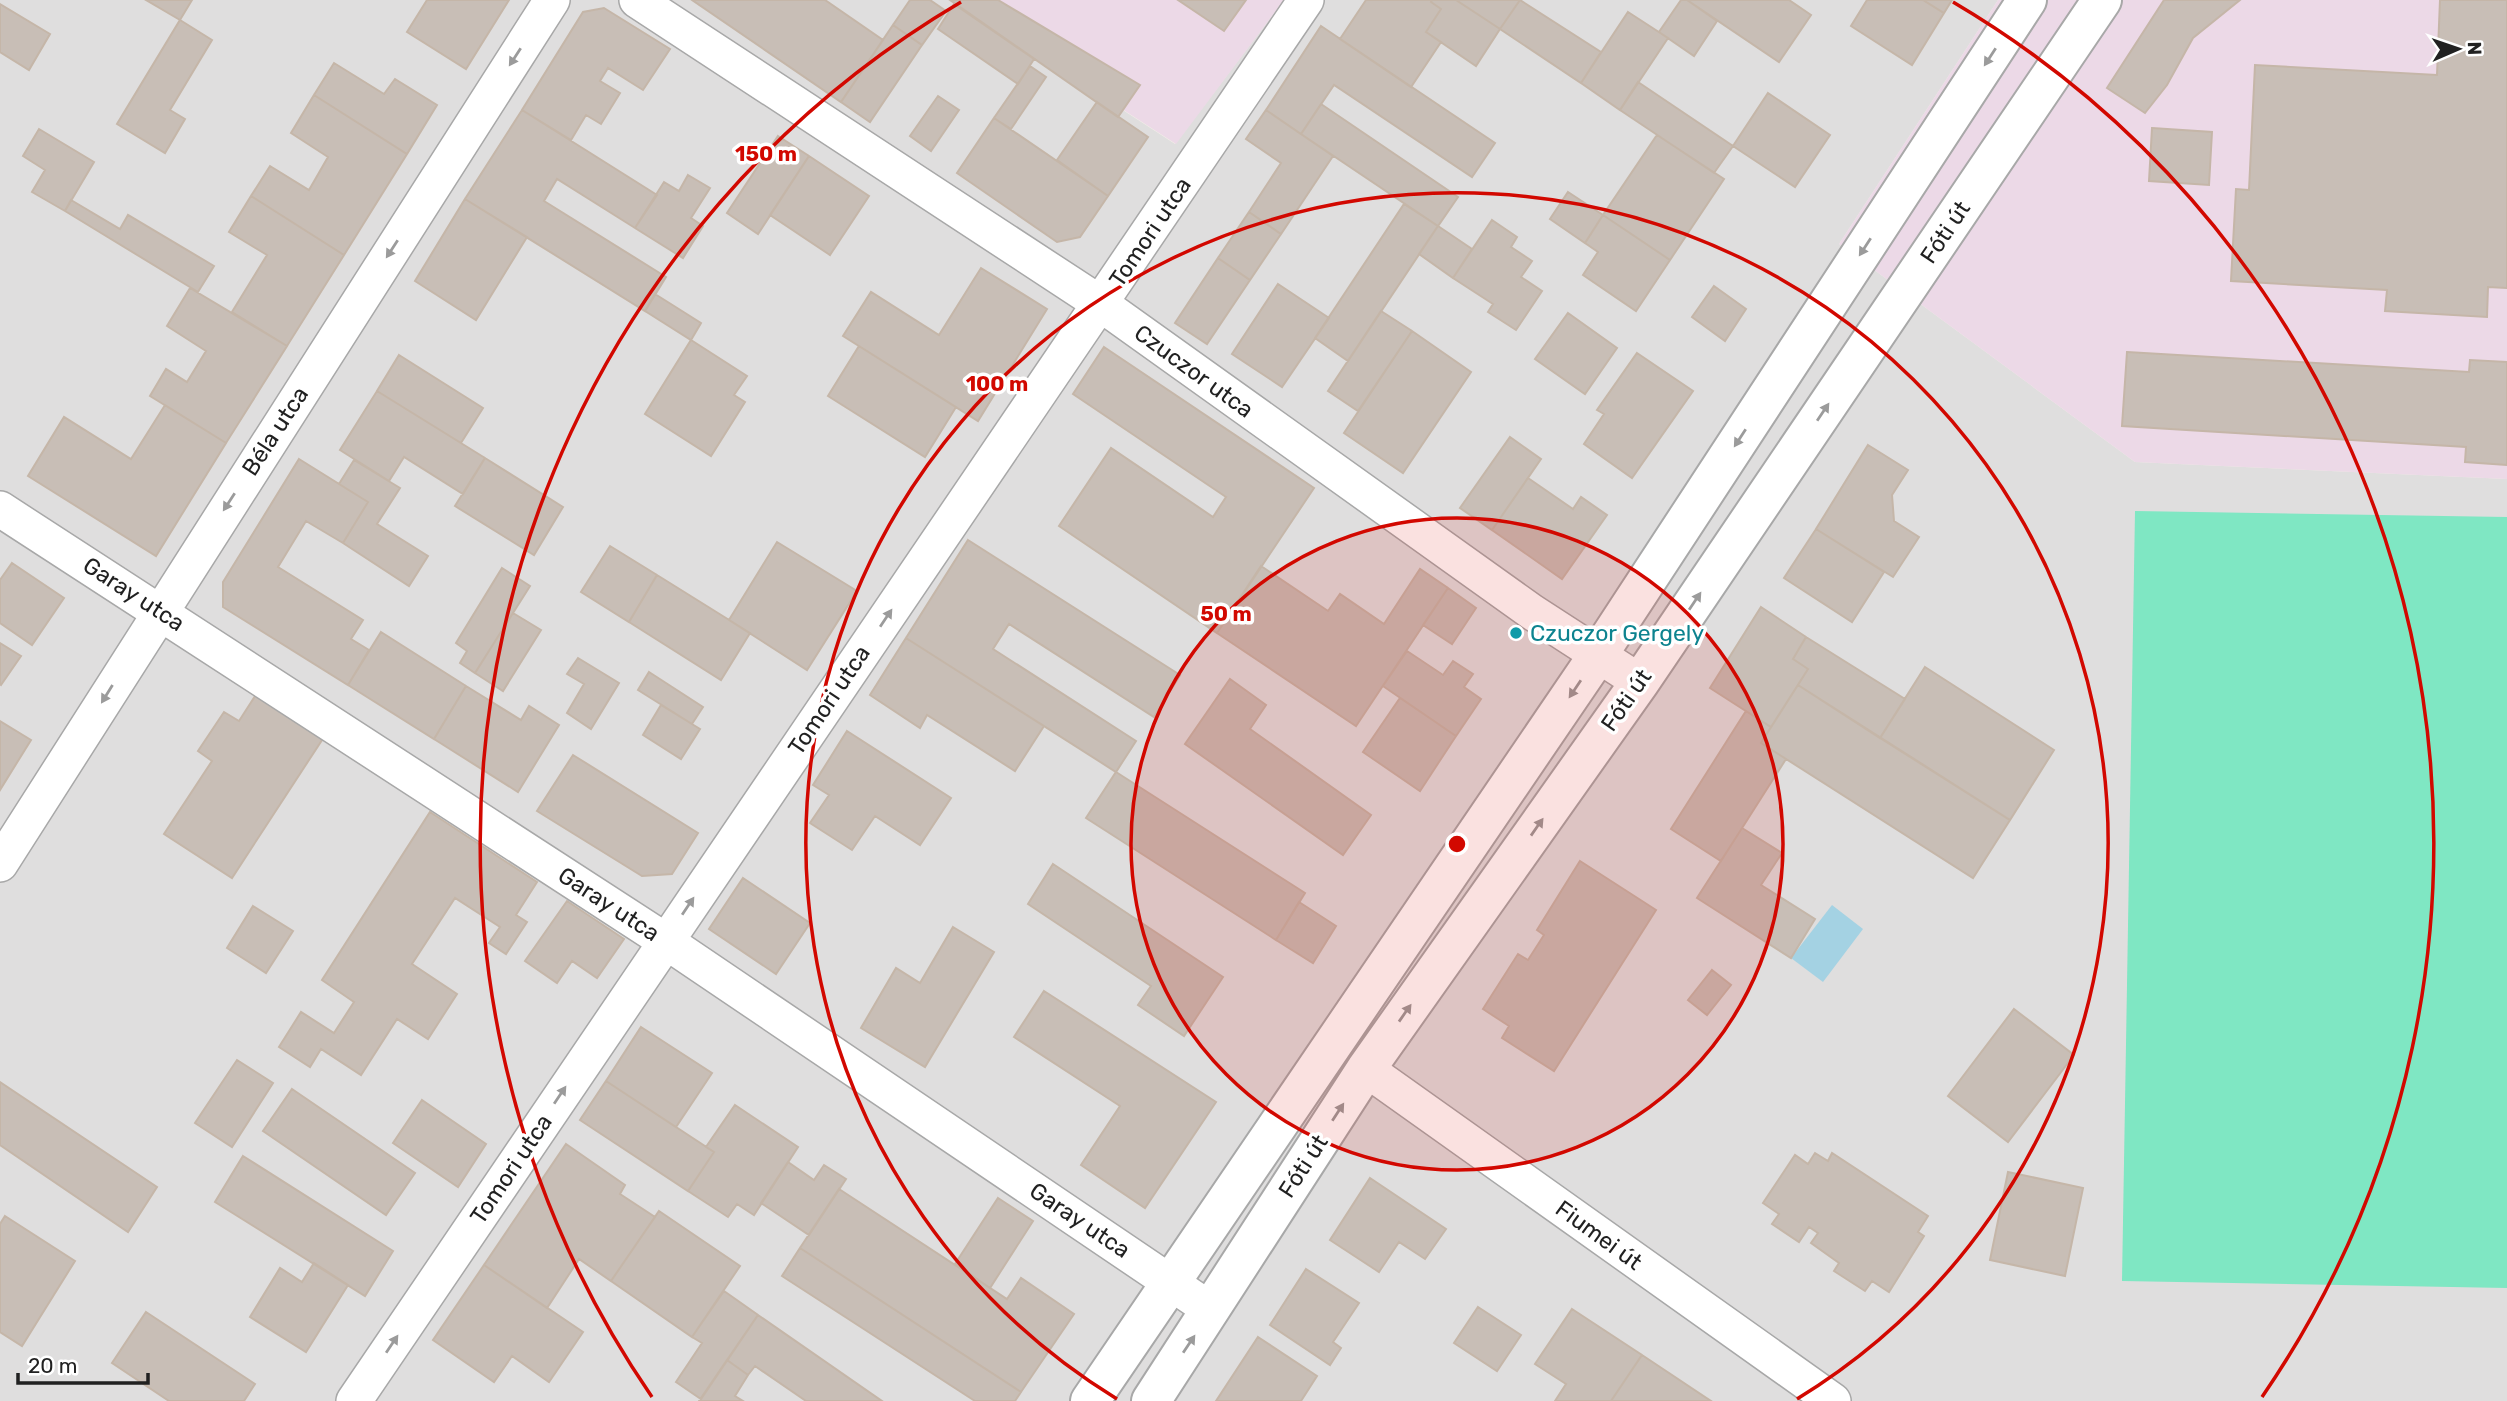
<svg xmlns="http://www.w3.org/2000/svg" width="2507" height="1401" font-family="Rubik,sans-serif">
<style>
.residential{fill:#dfdede}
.industrial{fill:#ecd9e7}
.pitch{fill:#7fe7c3}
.water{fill:#a4d2e3}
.building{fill:#c8beb6;stroke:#c5b6a8;stroke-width:2}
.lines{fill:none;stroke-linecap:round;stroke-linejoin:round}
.minor-casing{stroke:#a8a8a8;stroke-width:38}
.tertiary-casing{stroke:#a8a8a8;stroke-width:42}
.minor{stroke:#fff;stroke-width:35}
.tertiary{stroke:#fff;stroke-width:38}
.oneway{fill:#9b9b9b}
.ring{fill:none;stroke:#d20800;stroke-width:3.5}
.culture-dot{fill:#0f9aa8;stroke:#fff;stroke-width:2.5}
.labels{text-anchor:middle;stroke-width:7;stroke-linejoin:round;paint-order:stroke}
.street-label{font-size:23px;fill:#212121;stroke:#fff}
.culture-label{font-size:23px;fill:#0d838f;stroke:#fff;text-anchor:start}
.centre{fill:#d20800;stroke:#fff;stroke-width:3.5}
.ring-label{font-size:21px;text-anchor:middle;font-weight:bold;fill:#d20800;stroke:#fff;stroke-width:7;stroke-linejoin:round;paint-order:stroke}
</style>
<rect width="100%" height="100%" fill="#f2efe7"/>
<path class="residential" d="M0 0H954L1175 144 1284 0H1998L1839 244 2135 462 2507 479V1401H0Z"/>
<path class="industrial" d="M954 0H1284L1176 144Z
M1998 0H2507V479L2135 462 1839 244Z"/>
<path class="pitch" d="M2135 511 2507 517V1288L2122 1281Z"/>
<path class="water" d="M1832 905 1863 929 1823 982 1791 958Z"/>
<path class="building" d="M146 0H192L180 20Z
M427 0H509L466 69 407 32Z
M692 0H825L883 40 841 102Z
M910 0H930L946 11 922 45 893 25Z
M950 0H998L1140 85 1118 117Z
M1178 0H1246L1224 31Z
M1366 0H1432L1431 2 1441 9 1426 32 1441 42 1411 87 1340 39Z
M1432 0H1456L1500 29 1476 66 1426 32 1441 9 1431 2Z
M1456 0H1520L1500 29Z
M1520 0 1601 52 1581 83 1500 29Z
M1681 0H1687L1717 21 1694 56 1659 32Z
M1687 0H1789L1811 15 1779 62Z
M1867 0H1923L1944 13 1912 65 1851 26Z
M1923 0H1952L1944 13Z
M2164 0H2240L2193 38 2167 85 2145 113 2107 88Z
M2440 0H2507V288L2488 287 2487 317 2385 311 2387 290 2231 281 2236 189 2249 190 2255 65 2437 75Z
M0 4 50 34 29 70 0 52Z
M954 4 1034 59 1018 84 938 29Z
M604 8 670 49 643 90 608 68 600 81 620 93 601 124 586 115 571 140 522 110 583 12Z
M1628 12 1668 38 1620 110 1581 83Z
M180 20 212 40 170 110 185 119 165 153 117 124Z
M893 25 922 45 870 122 841 102Z
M1321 26 1495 143 1472 177 1334 85 1301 134 1266 110Z
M334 63 384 94 395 79 437 105 407 154 314 95Z
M1030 66 1046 77 1011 129 994 118Z
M1638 82 1733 146 1714 173 1620 110Z
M1768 93 1830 135 1795 187 1733 146Z
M314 95 407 154 344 255 251 196 270 166 309 190 328 157 291 133Z
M938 96 959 110 931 151 910 136Z
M1097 102 1148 137 1108 196 1057 160Z
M1321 104 1458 197 1438 226 1301 134Z
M522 110 657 195 635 228 557 179 544 201 666 277 645 311 465 199Z
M1266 110 1333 156 1281 234 1249 212 1281 163 1246 139Z
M994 118 1108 196 1080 237 1057 242 957 173Z
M2152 128 2212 132 2209 185 2149 181Z
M39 129 94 162 65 211 32 192 45 170 23 156Z
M1657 135 1724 179 1670 260 1603 215Z
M778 136 809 156 758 234 727 213Z
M809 156 869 196 830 255 770 215Z
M688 175 710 188 691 218 703 226 683 258 635 228 664 182 679 191Z
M1568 192 1603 215 1585 243 1550 219Z
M251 196 344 255 287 346 232 312 267 255 229 232Z
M465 199 527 237 476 320 415 281Z
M71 200 120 229 128 215 214 266 198 292 65 211Z
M1404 204 1438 226 1348 361 1315 338Z
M1249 212 1281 234 1250 280 1218 258Z
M1603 215 1670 260 1636 311 1583 275 1598 252 1585 243Z
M1492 220 1517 237 1511 247 1532 261 1521 277 1542 291 1516 330 1488 312 1493 304 1453 278Z
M1438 226 1472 249 1453 278 1419 254Z
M1218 258 1250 280 1207 344 1175 323Z
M981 268 1047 309 978 421 843 336 871 292 939 335Z
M1278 284 1329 318 1282 387 1232 354Z
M1714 286 1746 309 1725 341 1692 317Z
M190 288 287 346 226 443 150 396 166 369 187 382 206 351 167 326Z
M655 294 701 323 691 340 645 311Z
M1381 311 1412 331 1358 411 1328 391Z
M1568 313 1617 348 1585 394 1535 359Z
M1412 331 1471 372 1403 473 1344 433Z
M691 340 747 376 734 395 745 402 711 456 645 414Z
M859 346 956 407 925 457 828 396Z
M1104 347 1314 488 1217 633 1059 526 1111 448 1213 517 1226 497 1073 394Z
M2127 352 2469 372 2470 360 2507 362V465L2465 462 2466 447 2122 426Z
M1637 353 1693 391 1632 478 1584 444 1604 414 1597 410Z
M399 355 483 408 461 443 377 391Z
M377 391 485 458 463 494 404 457 389 481 340 450Z
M165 405 226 443 156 556 28 476 64 417 131 459Z
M1510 437 1541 459 1492 530 1460 508Z
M1868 445 1908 470 1892 495 1894 521 1919 537 1893 577 1816 529Z
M485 458 563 507 534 555 455 506Z
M299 459 368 502 343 543 306 521 278 567 363 620 351 639 369 650 348 685 223 607V582Z
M354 460 400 488 377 524 428 556 409 586 343 543 368 502 339 484Z
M1528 478 1573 509 1581 497 1607 515 1562 579 1492 530Z
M1816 529 1884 572 1852 622 1784 578Z
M968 540 1180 675 1154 717 1009 624 993 649 1136 741 1116 772 906 638Z
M777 542 857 591 807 670 729 620Z
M610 546 657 575 629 622 581 592Z
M12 563 64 598 32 645 0 623V580Z
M1261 566 1328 611 1340 594 1384 624 1420 569 1448 588 1356 726 1217 633Z
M502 568 530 586 475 673 460 663 467 651 456 643Z
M657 575 750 633 721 680 629 622Z
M1448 588 1476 608 1452 644 1423 625Z
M1761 607 1806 637 1793 659 1808 669 1771 727 1710 688Z
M513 613 541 630 503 691 475 673Z
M381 632 466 686 434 739 348 685Z
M1806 637 1905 699 1880 738 1798 685 1808 669 1793 659Z
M906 638 1044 726 1015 771 927 715 920 728 870 695Z
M0 643 21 656 1 685 0 684Z
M1407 651 1443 675 1453 661 1473 674 1464 687 1481 699 1456 736 1383 686Z
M578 658 619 683 591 729 567 713 584 684 567 674Z
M1925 667 2054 750 2010 820 1880 738Z
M649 672 703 707 692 724 638 690Z
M1230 679 1266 705 1250 729 1371 815 1343 855 1185 744Z
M1798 685 2010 820 1973 878 1761 743Z
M466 686 521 720 529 706 559 725 518 792 434 739Z
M257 693 324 737 232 878 164 834 212 761 198 751 224 712 239 721Z
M1400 698 1456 736 1420 791 1363 752Z
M661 705 700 729 681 759 643 735Z
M1746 711 1771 727 1761 743 1786 759 1721 861 1671 829Z
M0 721 31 740 0 790Z
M847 731 951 798 920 845 875 816 852 850 810 823 829 795 813 785Z
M573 755 698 833 672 874 642 876 537 811Z
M1116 772 1305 893 1276 940 1086 818Z
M430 812 537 882 516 915 527 922 506 954 489 943 500 927 455 898 412 964 457 994 428 1039 397 1019 361 1075 321 1049 310 1067 279 1047 301 1012 334 1033 354 1002 322 980Z
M1742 828 1782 853 1761 885 1815 919 1791 958 1697 898Z
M1580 861 1656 910 1554 1071 1502 1038 1509 1026 1483 1009 1518 954 1528 960 1544 935 1537 930Z
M1053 864 1223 977 1184 1036 1138 1005 1151 986 1028 904Z
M743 878 810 923 776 974 709 929Z
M567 901 624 939 597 978 572 961 557 983 525 961Z
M1299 902 1336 926 1313 963 1276 940Z
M253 906 293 931 266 973 227 948Z
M953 927 994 952 925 1067 861 1028 896 968 920 983Z
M1712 970 1731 985 1707 1015 1688 1000Z
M1044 991 1216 1102 1145 1208 1081 1165 1120 1106 1014 1037Z
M2014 1009 2074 1055 2008 1142 1948 1096Z
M641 1027 712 1073 676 1127 606 1081Z
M237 1060 273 1083 232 1147 195 1123Z
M606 1081 714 1152 688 1191 580 1120Z
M0 1082 157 1187 128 1232 0 1145Z
M292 1089 415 1173 386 1215 263 1131Z
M422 1100 486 1144 458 1187 393 1143Z
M735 1105 798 1147 754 1215 737 1204 728 1217 688 1191 714 1152 706 1147Z
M566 1144 625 1185 620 1194 655 1217 611 1281 579 1259 547 1308 484 1265Z
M1815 1153 1828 1161 1832 1153 1928 1216 1918 1232 1924 1236 1889 1292 1872 1281 1865 1291 1834 1271 1839 1263 1811 1243 1818 1233 1809 1227 1799 1242 1772 1224 1779 1214 1763 1203 1795 1155 1808 1164Z
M243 1156 393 1251 365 1296 215 1202Z
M788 1162 814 1180 824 1165 846 1179 809 1235 761 1203Z
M2008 1172 2083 1188 2065 1276 1990 1260Z
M1370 1178 1446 1229 1425 1259 1399 1242 1379 1272 1330 1240Z
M839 1189 1007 1299 1021 1278 1074 1314 1021 1392 800 1248Z
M998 1198 1033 1221 990 1288 955 1264Z
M659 1211 740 1266 692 1337 611 1281Z
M5 1216 75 1261 22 1346 0 1332V1224Z
M800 1248 1021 1392 1015 1401H975L782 1276Z
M314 1263 348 1285 306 1352 250 1317 280 1268 302 1282Z
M484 1265 583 1332 549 1382 512 1356 494 1382 433 1340Z
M1306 1269 1359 1303 1333 1342 1341 1348 1330 1365 1270 1325Z
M724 1291 758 1315 701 1399 676 1382 702 1343 692 1337Z
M1478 1307 1521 1335 1497 1371 1454 1343Z
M1572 1309 1642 1355 1611 1401H1555L1566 1384 1535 1364Z
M146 1312 255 1384 244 1401H169L112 1363Z
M758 1315 882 1401H806L755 1366 748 1375 727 1360Z
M1258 1337 1317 1376 1301 1401H1216Z
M1642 1355 1711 1401H1611Z
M727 1360 748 1375 735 1396 743 1401H699Z"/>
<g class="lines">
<g class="minor-casing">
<path id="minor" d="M637 0 1101 304 1532 612 1640 682
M0 509 664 940 1211 1310
M0 864 552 0
M1366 1069 1833 1401
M354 1401 1306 0"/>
</g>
<g class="tertiary-casing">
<path id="tertiary" d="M1090 1401 1598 655 2027 0
M1151 1401 1366 1069 1640 682 2102 0"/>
</g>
<use href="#minor" class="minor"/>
<use href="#tertiary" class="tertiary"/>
</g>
<defs><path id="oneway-solid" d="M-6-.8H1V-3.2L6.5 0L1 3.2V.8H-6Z" transform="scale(1.75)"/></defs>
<g class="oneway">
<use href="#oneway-solid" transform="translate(515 57) rotate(123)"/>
<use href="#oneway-solid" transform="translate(1990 57) rotate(123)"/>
<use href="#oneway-solid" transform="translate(1865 247) rotate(123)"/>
<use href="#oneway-solid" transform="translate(392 249) rotate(123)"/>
<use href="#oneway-solid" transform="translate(1823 412) rotate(-56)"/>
<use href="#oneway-solid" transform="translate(1740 438) rotate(123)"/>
<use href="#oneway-solid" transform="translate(229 502) rotate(123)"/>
<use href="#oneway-solid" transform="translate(1695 601) rotate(-56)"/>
<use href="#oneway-solid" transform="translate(886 618) rotate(-56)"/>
<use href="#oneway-solid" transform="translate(1575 689) rotate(124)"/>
<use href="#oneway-solid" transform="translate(107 694) rotate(122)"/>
<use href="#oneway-solid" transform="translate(1537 827) rotate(-55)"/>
<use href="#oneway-solid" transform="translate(688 906) rotate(-56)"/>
<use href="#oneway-solid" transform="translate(1405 1013) rotate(-55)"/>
<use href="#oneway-solid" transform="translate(560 1095) rotate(-56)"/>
<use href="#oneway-solid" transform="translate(1338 1112) rotate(-57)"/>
<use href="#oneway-solid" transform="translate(392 1344) rotate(-56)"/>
<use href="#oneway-solid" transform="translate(1189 1344) rotate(-56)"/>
</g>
<circle cx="1457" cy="844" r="326" fill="#d20800" fill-opacity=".12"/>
<g class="ring">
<circle cx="1457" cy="844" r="326"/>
<path d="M1117 1399A651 651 0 1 1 1797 1399"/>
<path d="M652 1397A977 977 0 0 1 961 2M1953 2A977 977 0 0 1 2262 1397"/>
</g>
<circle class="culture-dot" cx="1516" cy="633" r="7"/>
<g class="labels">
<g class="street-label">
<text transform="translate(1150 232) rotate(-56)" y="8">Tomori utca</text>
<text transform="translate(1945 232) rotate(-56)" y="8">Fóti út</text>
<text transform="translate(1194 371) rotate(36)" y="8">Czuczor utca</text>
<text transform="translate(275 431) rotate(-57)" y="8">Béla utca</text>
<text transform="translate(134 594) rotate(33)" y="8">Garay utca</text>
<text transform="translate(829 700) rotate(-56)" y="8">Tomori utca</text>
<text transform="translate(1626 700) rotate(-55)" y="8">Fóti út</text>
<text transform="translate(609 904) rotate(33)" y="8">Garay utca</text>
<text transform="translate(1303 1166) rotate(-57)" y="8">Fóti út</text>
<text transform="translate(511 1169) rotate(-56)" y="8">Tomori utca</text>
<text transform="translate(1080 1220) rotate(34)" y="8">Garay utca</text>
<text transform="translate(1599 1235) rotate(36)" y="8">Fiumei út</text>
</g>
<g class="culture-label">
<text x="1530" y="641">Czuczor Gergely</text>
</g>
</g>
<circle cx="1457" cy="844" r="10" class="centre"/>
<g class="ring-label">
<text x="766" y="161">150 m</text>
<text x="997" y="391">100 m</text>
<text x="1226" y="621">50 m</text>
</g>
<g transform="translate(2458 49) rotate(88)" stroke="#ffffff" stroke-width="5" paint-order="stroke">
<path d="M0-5L12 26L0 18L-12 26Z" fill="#212121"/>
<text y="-10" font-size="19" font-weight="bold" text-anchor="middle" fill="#212121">N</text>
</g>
<path d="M18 1373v10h130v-10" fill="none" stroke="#212121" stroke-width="3.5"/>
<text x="28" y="1373" font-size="21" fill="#212121" stroke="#ffffff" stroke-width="5" paint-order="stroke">20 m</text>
</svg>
